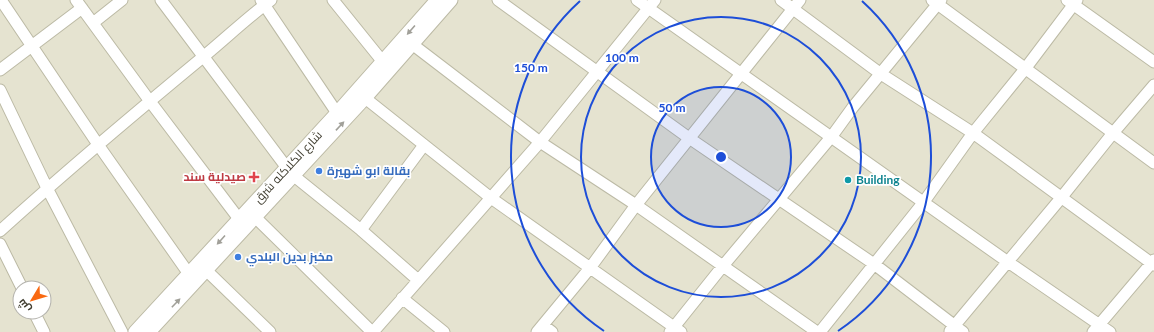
<svg xmlns="http://www.w3.org/2000/svg" width="1154" height="332" font-family="Lato,Cairo,sans-serif">
<style>
.residential{fill:#e5e3d0;fill-rule:evenodd}
.lines{fill:none;stroke-linecap:round;stroke-linejoin:round}
.minor-casing{stroke:#bcbaa5;stroke-width:13}
.tertiary-casing{stroke:#bcbaa5;stroke-width:15}
.minor{stroke:#fff;stroke-width:11}
.tertiary{stroke:#fff;stroke-width:13}
.oneway{fill:#a1a099}
.ring{fill:none;stroke:#1d4ed8;stroke-width:2}
.shop-dot{fill:#3f7fe0;stroke:#fff;stroke-width:1.5}
.health-dot{fill:#e0444e;stroke:#fff;stroke-width:1.5}
.culture-dot{fill:#0f9aa8;stroke:#fff;stroke-width:1.5}
.labels{text-anchor:middle;stroke-width:3.5;stroke-linejoin:round;paint-order:stroke}
.street-label{font-size:12px;fill:#434033;stroke:#fff}
.shop-label{font-size:12px;font-weight:bold;fill:#366cbe;stroke:#fff;text-anchor:start}
.health-label{font-size:12px;font-weight:bold;fill:#be3a42;stroke:#fff;text-anchor:end}
.culture-label{font-size:12px;font-weight:bold;fill:#0d838f;stroke:#fff;text-anchor:start}
.centre{fill:#1d4ed8;stroke:#fff;stroke-width:2}
.ring-label{font-size:12px;text-anchor:middle;font-weight:bold;fill:#1d4ed8;stroke:#fff;stroke-width:3.5;stroke-linejoin:round;paint-order:stroke}
</style>
<rect width="100%" height="100%" fill="#f1f0e2"/>
<path class="residential" d="M0 0H1154V332H0ZM20 288H44V312H20Z"/>
<g class="lines">
<g class="minor-casing">
<path id="minor" d="M1 0 99 146 189 274
M76 0 149 100 239 219
M161 0 287 168
M261 0 337 113
M333 0 383 62
M498 0 689 138 874 264 963 332
M637 0 1008 262 1110 332
M781 0 881 74 973 133 1154 265
M932 0 1154 163
M1067 0 1154 62
M93 23 122 0
M412 44 540 142 636 205 817 332
M0 70 82 8
M0 90 47 188 122 332
M365 98 491 198 681 332
M294 176 361 230 418 280
M256 218 372 332
M361 230 424 145
M0 231C66 171 134 114 203 57 226 38 247 18 271 0
M0 244 22 288
M207 271 270 332
M402 298 444 332
M34 312 44 332
M543 325 552 332
M950 331 1061 198 1113 133 1154 85
M373 332 540 142 655 0
M537 332 590 268 636 205 800 0
M670 332 722 267 832 136 853 107 941 0
M820 332 923 203 973 133 1025 69 1077 0
M1093 332 1154 260"/>
</g>
<g class="tertiary-casing">
<path id="tertiary" d="M135 332 337 113 437 0
M149 332 365 98 451 0"/>
</g>
<use href="#minor" class="minor"/>
<use href="#tertiary" class="tertiary"/>
</g>
<defs><path id="oneway-solid" d="M-6-.8H1V-3.2L6.5 0L1 3.2V.8H-6Z"/></defs>
<g class="oneway">
<use href="#oneway-solid" transform="translate(411 30) rotate(131)"/>
<use href="#oneway-solid" transform="translate(340 126) rotate(-47)"/>
<use href="#oneway-solid" transform="translate(221 240) rotate(132)"/>
<use href="#oneway-solid" transform="translate(176 303) rotate(-46)"/>
</g>
<circle cx="721" cy="157" r="70" fill="#1d4ed8" fill-opacity=".12"/>
<g class="ring">
<circle cx="721" cy="157" r="70"/>
<circle cx="721" cy="157" r="140"/>
<path d="M604 331A210 210 0 0 1 580 1M862 1A210 210 0 0 1 838 331"/>
</g>
<g class="shop-dot">
<circle cx="319" cy="171" r="4"/>
<circle cx="238" cy="257" r="4"/>
</g>
<path class="health-dot" d="M252 171h4v4h4v4h-4v4h-4v-4h-4v-4h4z"/>
<circle class="culture-dot" cx="848" cy="180" r="4"/>
<g class="labels">
<g class="street-label">
<text transform="translate(288 167) rotate(-47)" y="4">شارع الكلاكله شرق</text>
</g>
<g class="shop-label">
<text x="327" y="175">بقالة ابو شهيرة</text>
<text x="246" y="261">مخبز بدين البلدي</text>
</g>
<g class="health-label">
<text x="246" y="181">صيدلية سند</text>
</g>
<g class="culture-label">
<text x="856" y="184">Building</text>
</g>
</g>
<circle cx="721" cy="157" r="6" class="centre"/>
<g class="ring-label">
<text x="622" y="62">100 m</text>
<text x="531" y="72">150 m</text>
<text x="672" y="112">50 m</text>
</g>
<g transform="translate(32 300) rotate(232)"><circle r="19" fill="#ffffff" stroke="#b4b3ad"/>
<path d="M0-3L7 15L0 10L-7 15Z" fill="#f96911"/>
<text y="-6" font-size="11" font-weight="bold" text-anchor="middle" fill="#434033">ش</text>
</g>
</svg>
